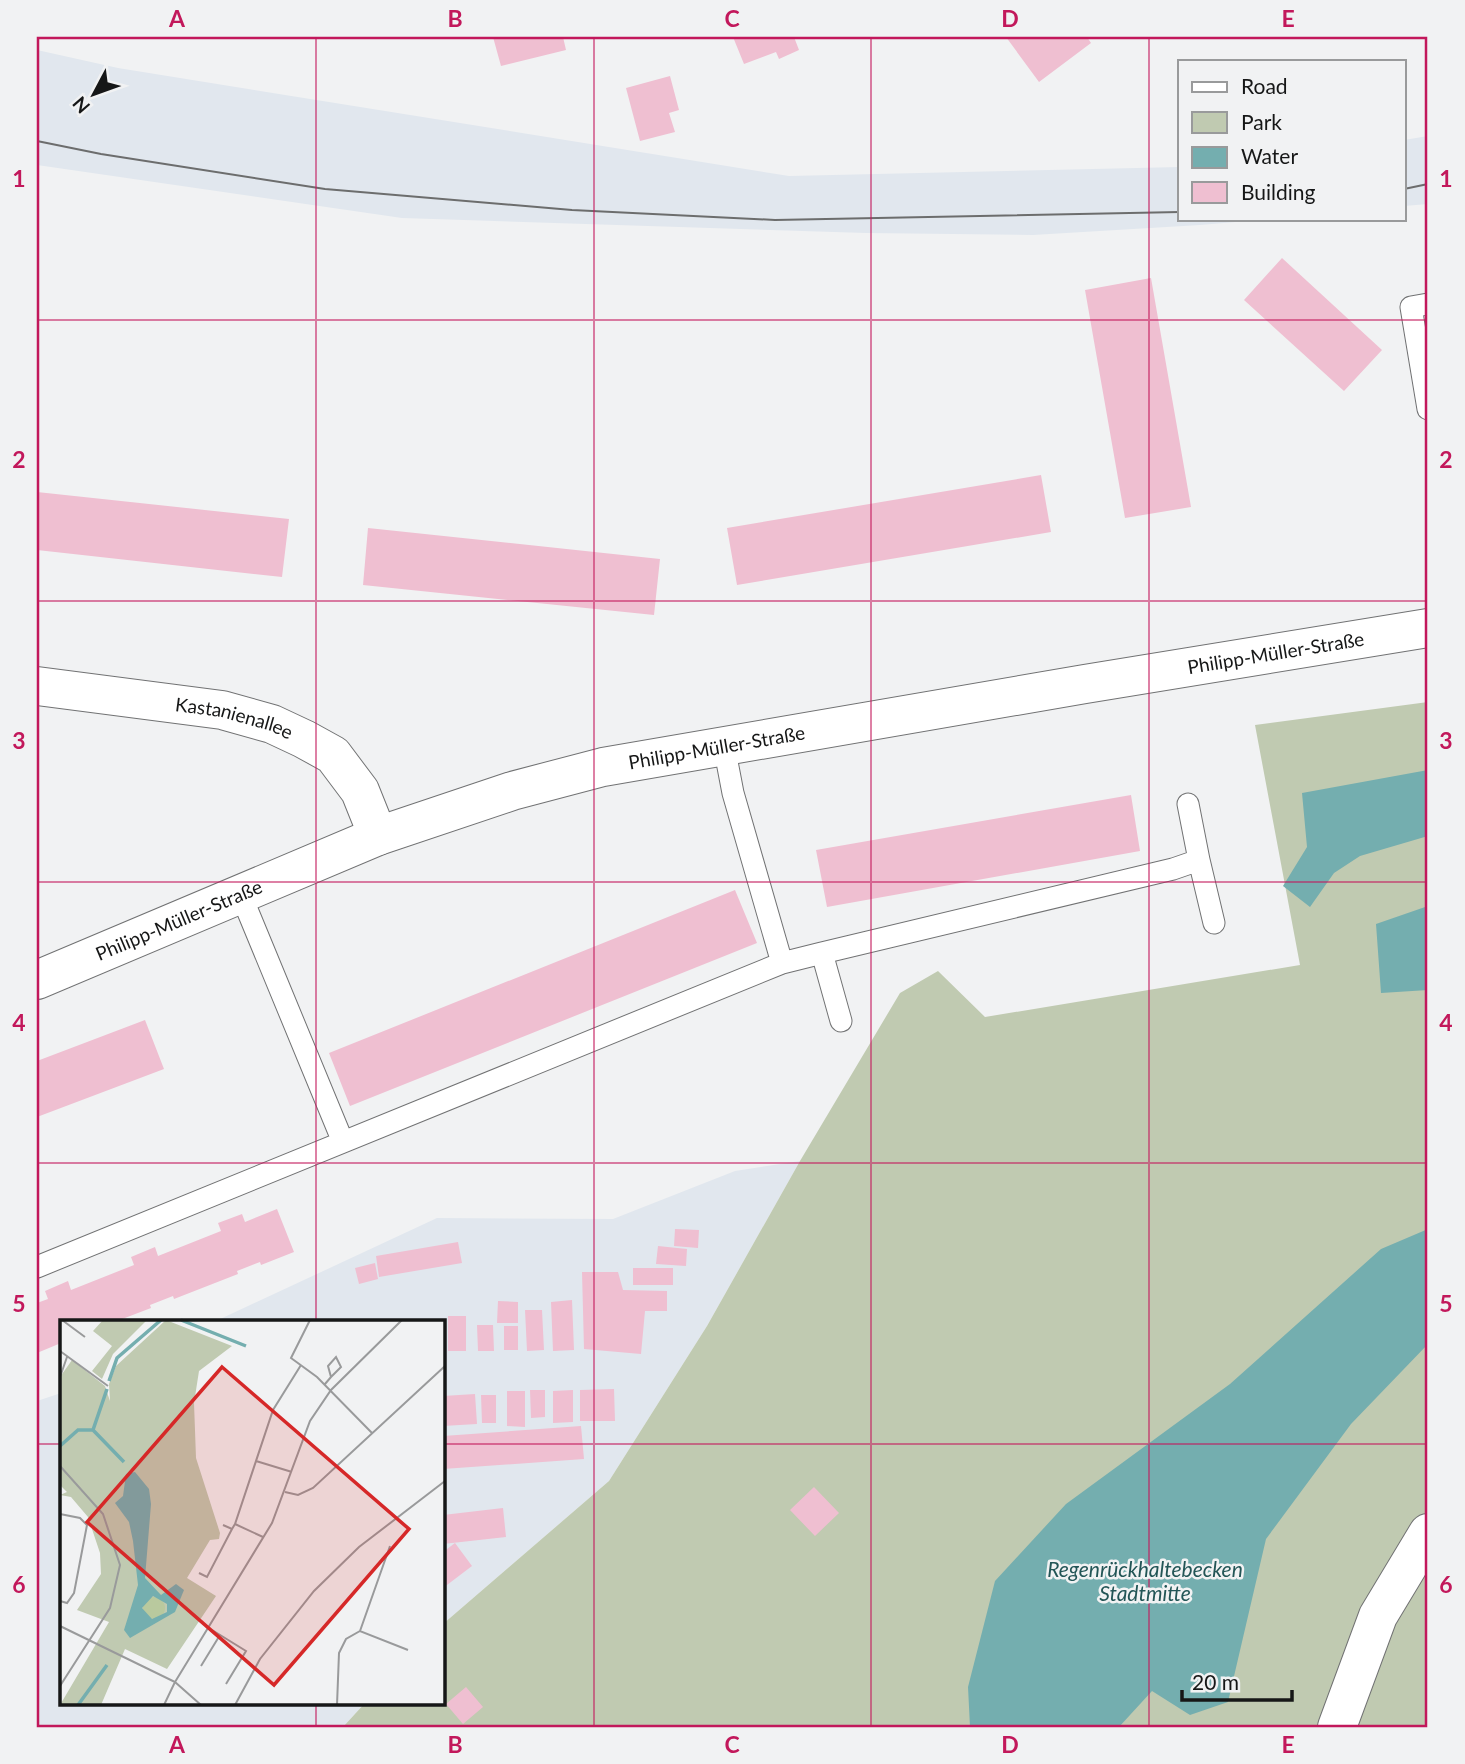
<svg xmlns="http://www.w3.org/2000/svg" width="1465" height="1764" font-family="Lato,sans-serif">
<style>
.built{fill:#e1e7ee}
.green{fill:#c0cab1}
.water{fill:#74aeaf}
.building{fill:#efbfd1}
.lines{fill:none;stroke-linecap:round;stroke-linejoin:round}
.lane-casing{stroke:#717273;stroke-width:23}
.secondary-casing{stroke:#717273;stroke-width:40}
.lane{stroke:#fff;stroke-width:21}
.secondary{stroke:#fff;stroke-width:38}
.tram{stroke:#6c6d6d;stroke-width:2}
.grid{fill:none;stroke:#c2185b;stroke-width:2;stroke-opacity:0.55}
.labels{text-anchor:middle;stroke-width:5;stroke-linejoin:round;paint-order:stroke}
.street-label{font-size:19px;fill:#161717;stroke:#f1f2f3}
.water-label{font-size:21px;font-style:italic;fill:#225556;stroke:#f1f2f3}
.inset-river{fill:none;stroke:#74aeaf;stroke-width:3.5}
.inset-road{fill:none;stroke:#999a9b;stroke-width:2}
.view{fill:#d62828;fill-opacity:0.15;stroke:#d62828;stroke-width:3.5}
.inset-edge{fill:none;stroke:#161717;stroke-width:3.5}
.neatline{fill:none;stroke:#c2185b;stroke-width:2.5}
.grid-label{font-size:23px;text-anchor:middle;font-weight:bold;fill:#c2185b}
</style>
<rect width="100%" height="100%" fill="#f1f2f3"/>
<path class="built" d="M37 50 118 68 789 176 1180 167V219H1271L1200 225 1033 235 866 233 402 218 37 165Z
M1428 136V204L1404 206V140Z
M800 1161 707 1326 609 1481 443 1624V1321H216L437 1218 613 1219 735 1171Z
M61 1393V1703H365L343 1727H37V1401Z"/>
<path class="green" d="M1428 702V1727H343L365 1703H443V1624L609 1481 707 1326 800 1161 900 993 938 971 985 1017 1300 965 1255 725Z"/>
<path class="water" d="M1428 770V836L1360 856 1334 873 1310 907 1283 886 1307 847 1302 793Z
M1428 906V990L1381 993 1376 924Z
M1428 1229V1344L1351 1424 1266 1539 1228 1702 1190 1715 1152 1691 1119 1727H970L968 1687 995 1581 1066 1504 1230 1384 1381 1249Z"/>
<path class="building" d="M493 37H563L566 50 501 66Z
M733 37H794L799 50 779 59 776 52 744 64Z
M1006 37H1087L1091 43 1039 82Z
M670 76 679 110 669 113 675 132 640 141 626 88Z
M1282 258 1382 350 1344 391 1244 300Z
M1151 278 1191 507 1125 518 1085 290Z
M1041 475 1051 532 737 585 727 528Z
M37 492 289 519 282 577 37 550Z
M368 528 660 559 654 615 363 585Z
M1131 795 1140 851 827 907 816 850Z
M735 890 757 943 350 1106 329 1053Z
M145 1020 164 1069 37 1117V1061Z
M277 1209 294 1252 261 1265 260 1262 237 1271 238 1274 174 1299 173 1296 150 1305 151 1308 117 1321H61V1343L37 1353V1303L48 1299 45 1291 68 1281 71 1290 134 1265 131 1257 155 1247 158 1256 221 1231 218 1223 242 1214 245 1222Z
M675 1229 699 1230 698 1248 674 1246Z
M458 1242 462 1263 379 1277 376 1256Z
M658 1246 687 1249 686 1266 656 1264Z
M375 1263 378 1279 359 1284 355 1268Z
M633 1268H673V1285H633Z
M582 1272H618L623 1290 667 1291V1311H645L641 1354 584 1349Z
M572 1300 574 1350 553 1351 551 1302Z
M498 1301 518 1302V1323H497Z
M525 1310H542L544 1350 527 1351Z
M448 1316H466V1351H448Z
M477 1325H493L494 1351H478Z
M504 1326H518V1350H504Z
M614 1389 615 1421H580V1390Z
M530 1390H545V1417L531 1418Z
M573 1390V1422L553 1423V1391Z
M507 1391H525V1427L507 1426Z
M475 1394 477 1424 443 1426V1396Z
M481 1395H496V1423H482Z
M581 1426 584 1459 443 1469V1436Z
M814 1487 839 1513 815 1536 790 1510Z
M503 1508 506 1537 443 1544V1515Z
M455 1543 472 1566 443 1588V1552Z
M466 1687 483 1707 463 1724 446 1704Z"/>
<g class="lines">
<g class="lane-casing">
<path id="lane" d="M1428 304 1411 307 1428 409
M724 746 733 793 782 963
M1188 804 1199 860
M241 895 343 1142
M822 953 1173 869 1199 860 1214 923
M37 1267 782 963 822 953 841 1021"/>
</g>
<g class="secondary-casing">
<g id="secondary">
<path id="s1" d="M37 686 222 710 272 724 304 739 333 755 360 791 378 836"/>
<path id="s2" d="M37 980 378 836 512 791 603 767 1085 684 1428 628"/>
<path d="M1337 1727 1378 1616 1428 1533"/>
</g>
</g>
<use href="#lane" class="lane"/>
<use href="#secondary" class="secondary"/>
<path class="tram" d="M37 141 101 154 325 189 572 210 775 220 1180 212
M1404 189 1428 184"/>
</g>
<path class="grid" d="M316 37V1321M594 37V1727M871 37V1727M1149 37V1727M37 320H1428M37 601H1428M37 882H1428M37 1163H1428M37 1444H61M443 1444H1428M316 1703V1727"/>
<g class="labels">
<g class="street-label">
<text dy="7" stroke="none"><textPath href="#s2" startOffset="1288">Philipp-Müller-Straße</textPath></text>
<text dy="7" stroke="none"><textPath href="#s1" startOffset="200">Kastanienallee</textPath></text>
<text dy="7" stroke="none"><textPath href="#s2" startOffset="721">Philipp-Müller-Straße</textPath></text>
<text dy="7" stroke="none"><textPath href="#s2" startOffset="154">Philipp-Müller-Straße</textPath></text>
</g>
<g class="water-label">
<text x="1145" y="1577">Regenrückhaltebecken<tspan x="1145" dy="24">Stadtmitte</tspan></text>
</g>
</g>
<g transform="translate(60 1320)">
<rect width="385" height="385" fill="#f1f2f3"/>
<path d="M43 0H87L53 34 42 59 32 51 52 26 33 11ZM106 0 172 26 139 51 134 83 136 138 160 213 159 219 150 220 127 258 156 276 107 349 65 329 41 385H0L49 302 17 290 41 254 40 233 28 197 11 177 0 175 7 172 0 165V57L12 40 45 66 50 81 49 64 56 46Z" fill="#c0cab1"/>
<path d="M83 288a11 11 0 1 1 22 0a11 11 0 1 1-22 0Z" fill="#b9c99e"/>
<path d="M75 152 89 169 91 184 85 258 101 275 116 264 124 270 115 292 70 318 64 310 78 265 73 221 69 202 55 183 63 176 66 154ZM93 276 107 284V292L92 299 82 288Z" fill="#74aeaf" fill-rule="evenodd"/>
<path class="inset-river" d="M121 0 186 26M49 61 57 38 101 0M47 69 33 110 64 142M0 126 18 110H33M18 385 47 345"/>
<path class="inset-road" d="M2 0 25 17M250 0 231 38 257 57 312 113M0 31 48 66M0 57 7 37M265 64 271 57 281 47 276 37 268 46 271 57M196 141 232 152M0 146 43 194 60 245 50 288 0 366M225 172 238 175 253 168 385 46M0 194 20 198 27 205 14 273 7 283 0 281M175 204 203 217M163 205 172 209 175 204 213 90 241 45M139 253 147 257 172 209M0 306 115 362 104 385M152 310 186 331 166 364M300 311 330 226M141 346 160 315M141 385 115 362 212 203 250 101 271 70 342 0M175 385 200 339 254 271 299 227 385 161M277 385 279 333 286 319 300 311 348 330"/>
<path class="view" d="M162 47 349 209 214 365 27 202Z"/>
<rect width="385" height="385" class="inset-edge"/>
</g>
<rect width="1465" height="1764" fill="none" stroke="#f1f2f3" stroke-width="77"/>
<rect x="1178" y="60" width="228" height="161" fill="#f1f2f3" stroke="#999a9b" stroke-width="2"/>
<rect x="1192" y="82" width="35" height="10" fill="#ffffff" stroke="#999a9b" stroke-width="2"/>
<text x="1241" y="94" font-size="21" fill="#161717">Road</text>
<rect x="1192" y="112" width="35" height="21" fill="#c0cab1" stroke="#999a9b" stroke-width="2"/>
<text x="1241" y="130" font-size="21" fill="#161717">Park</text>
<rect x="1192" y="147" width="35" height="21" fill="#74aeaf" stroke="#999a9b" stroke-width="2"/>
<text x="1241" y="164" font-size="21" fill="#161717">Water</text>
<rect x="1192" y="182" width="35" height="21" fill="#efbfd1" stroke="#999a9b" stroke-width="2"/>
<text x="1241" y="200" font-size="21" fill="#161717">Building</text>
<g transform="translate(94 94) rotate(229)" stroke="#f1f2f3" stroke-width="5" paint-order="stroke">
<path d="M0-5L12 26L0 18L-12 26Z" fill="#161717"/>
<text y="-10" font-size="19" font-weight="bold" text-anchor="middle" fill="#161717">N</text>
</g>
<path d="M1182 1690v10h110v-10" fill="none" stroke="#161717" stroke-width="3.5"/>
<text x="1192" y="1690" font-size="21" fill="#161717" stroke="#f1f2f3" stroke-width="5" paint-order="stroke">20 m</text>
<rect x="38" y="38" width="1388" height="1688" class="neatline"/>
<g class="grid-label">
<text x="177" y="27">A</text>
<text x="455" y="27">B</text>
<text x="732" y="27">C</text>
<text x="1010" y="27">D</text>
<text x="1288" y="27">E</text>
<text x="19" y="187">1</text>
<text x="1446" y="187">1</text>
<text x="19" y="468">2</text>
<text x="1446" y="468">2</text>
<text x="19" y="749">3</text>
<text x="1446" y="749">3</text>
<text x="19" y="1031">4</text>
<text x="1446" y="1031">4</text>
<text x="19" y="1312">5</text>
<text x="1446" y="1312">5</text>
<text x="19" y="1593">6</text>
<text x="1446" y="1593">6</text>
<text x="177" y="1753">A</text>
<text x="455" y="1753">B</text>
<text x="732" y="1753">C</text>
<text x="1010" y="1753">D</text>
<text x="1288" y="1753">E</text>
</g>
</svg>
